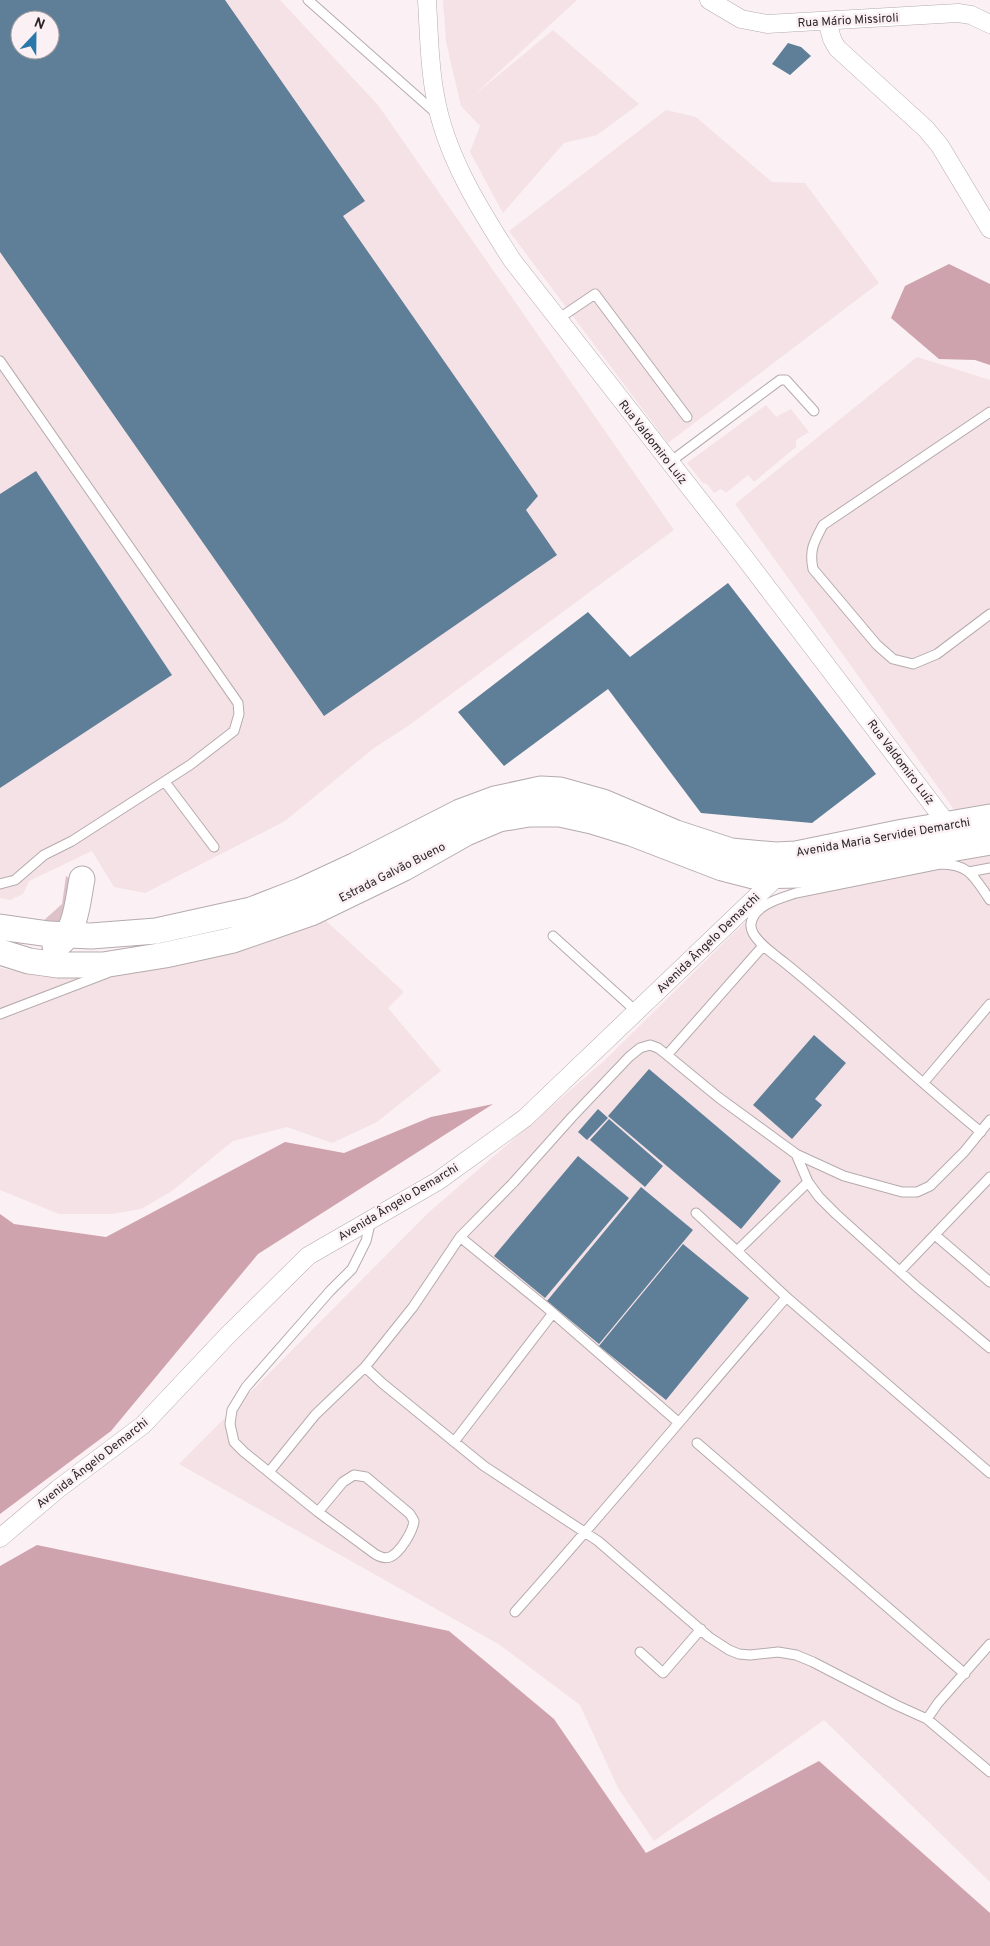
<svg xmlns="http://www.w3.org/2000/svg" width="990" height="1946" font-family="Overpass,sans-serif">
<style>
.built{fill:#f5e2e6}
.green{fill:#dec2c9}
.forest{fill:#cea3ae}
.building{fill:#5e7f97;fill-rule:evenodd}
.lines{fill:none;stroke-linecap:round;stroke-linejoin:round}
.lane-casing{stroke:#b5abad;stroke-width:11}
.street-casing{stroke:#b5abad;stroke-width:19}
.secondary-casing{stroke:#b5abad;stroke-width:27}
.lane{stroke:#fff;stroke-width:9}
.street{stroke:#fff;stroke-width:18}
.secondary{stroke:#fff;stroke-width:25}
.labels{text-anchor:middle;stroke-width:5;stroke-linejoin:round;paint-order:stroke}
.street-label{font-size:12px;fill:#2a2627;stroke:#fbf0f3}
</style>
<rect width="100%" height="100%" fill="#fbf0f3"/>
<path class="built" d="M38 0H280L378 105 674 530 408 726 374 748 285 821 145 893 114 887 92 851 29 881 23 894 10 900 0 898V75L20 50H50V20Z
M443 0H577L473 96 553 30 639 104 597 135 564 143 503 213 470 152 480 126 461 106 446 42Z
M666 110 696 117 772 182 805 183 879 283 668 443 509 231Z
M917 357 990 380V808L958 815 735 504Z
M766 405 776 417 791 409 809 432 796 440V447L754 482 748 475 726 493 721 489 714 493 707 484 703 483 687 463Z
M990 851V1882L824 1720 654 1841 618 1788 580 1705 500 1645 179 1464 428 1213 604 1061 753 914 791 900Z
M324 919 404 992 388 1008 441 1071 377 1122 332 1143 287 1127 233 1141 172 1191 141 1209 112 1214H59L0 1190V968L43 977 184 963Z"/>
<path class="green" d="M66 876 71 879 68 913 58 924 42 922 62 904Z"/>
<path class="forest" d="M949 264 990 284V365L975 360 939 359 891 318 905 286Z
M493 1104 258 1254 111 1431 0 1514V1214L14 1224 106 1237 285 1142 344 1153 431 1117Z
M37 1545 449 1631 554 1719 646 1853 819 1761 990 1913V1946H0V1566Z"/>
<path class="building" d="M0 0H225L365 201 343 216 538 496 526 510 557 555 324 716 0 252ZM20 20H50V50H20Z
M788 43 801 47 811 56 790 75 772 64Z
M36 471 172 675 0 788V494Z
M728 583 876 774 812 823 701 813 608 689 504 766 458 712 588 612 630 657Z
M814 1035 846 1063 815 1099 822 1105 792 1139 753 1105Z
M649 1069 781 1181 741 1229 608 1116Z
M598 1109 608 1118 587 1140 578 1132Z
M609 1119 663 1166 645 1187 590 1140Z
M578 1156 629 1198 545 1298 494 1256Z
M641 1187 693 1230 599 1344 547 1301Z
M683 1244 749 1298 666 1400 599 1346Z"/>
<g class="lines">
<g class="lane-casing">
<path id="lane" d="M308 0 437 114
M558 319 595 294 687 417
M0 361 238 703 239 714 234 731 190 765 72 841 44 855 15 880 0 884
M990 412 823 525C814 542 809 550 813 569L877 645 893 659 913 664 937 654 990 614
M670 462 780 380H786L814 411
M165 782 214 847
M969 872 990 868
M553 936 637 1012
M0 1014 107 973
M667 1055 718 1097 796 1154 844 1176 902 1192H917L930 1186 964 1152 990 1120
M924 1082 990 1004
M981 1132C914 1078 852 1017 785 963 775 955 749 938 751 924 753 905 781 898 796 893L940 864C970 864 974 877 990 900
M796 1154 808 1182 819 1197 836 1214 917 1287 990 1348
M935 1235 990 1282
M460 1237 546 1307 678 1422
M737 1251 808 1182
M900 1271 990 1177
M785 1296 990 1473
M365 1367 382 1383 484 1466 598 1541 709 1637 729 1650 739 1654 750 1655 778 1652 796 1655 813 1662 896 1705 927 1719 990 1772
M454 1442 553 1313
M697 1443 965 1674
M269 1472 315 1415 365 1367 413 1307 460 1237 514 1182 572 1117 629 1057 640 1048 650 1045 658 1048 667 1055 763 946
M318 1512 343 1482 354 1475 366 1477 410 1514 414 1521C413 1531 400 1553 390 1557 385 1559 380 1557 375 1554L318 1512 244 1452 234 1442 230 1424 232 1410 246 1387 330 1291 352 1269 366 1241 371 1220
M515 1612C606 1510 694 1404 784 1300L785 1296 782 1293 696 1213
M640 1652 663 1673 701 1629
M927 1719 938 1703 990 1644"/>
</g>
<g class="street-casing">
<path id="street" d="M427 0C429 32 429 64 435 95 445 155 480 210 512 260L741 553 948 825 953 833
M709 0 741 19 767 24 958 13 971 15 990 24
M827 21 832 39 837 48 926 129 940 146 990 229
M0 1538 58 1489 143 1425 227 1336 308 1256 438 1181 525 1118 778 876V871"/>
</g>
<g class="secondary-casing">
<path id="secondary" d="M0 927 49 934 91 936 156 931 251 910 300 891 356 865 460 812 495 799 541 789 560 790 603 802 676 833 731 851 776 855 796 854 903 832 990 817
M55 946C76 937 78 898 82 879
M0 952 29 961 58 965H103L165 955 233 940 311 913 404 868 466 833 499 819 529 814H560L592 821 631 833 722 868 753 876 801 875 990 842"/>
</g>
<use href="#lane" class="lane"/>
<use href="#street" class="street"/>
<use href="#secondary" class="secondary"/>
</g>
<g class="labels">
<g class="street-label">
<text transform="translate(848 20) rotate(-3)" y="4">Rua Mário Missiroli</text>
<text transform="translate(653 442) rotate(52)" y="4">Rua Valdomiro Luíz</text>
<text transform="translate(901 762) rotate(53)" y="4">Rua Valdomiro Luíz</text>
<text transform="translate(883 837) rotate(-10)" y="4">Avenida Maria Servidei Demarchi</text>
<text transform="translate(392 872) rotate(-27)" y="4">Estrada Galvão Bueno</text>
<text transform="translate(708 943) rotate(-44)" y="4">Avenida Ângelo Demarchi</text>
<text transform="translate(398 1202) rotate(-31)" y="4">Avenida Ângelo Demarchi</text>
<text transform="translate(92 1463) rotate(-38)" y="4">Avenida Ângelo Demarchi</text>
</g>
</g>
<g transform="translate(35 35) rotate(22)"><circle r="24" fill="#fbf0f3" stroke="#a79fa1"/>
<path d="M0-4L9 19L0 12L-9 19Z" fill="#2878aa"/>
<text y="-8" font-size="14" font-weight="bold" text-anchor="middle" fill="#2a2627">N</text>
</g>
</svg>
